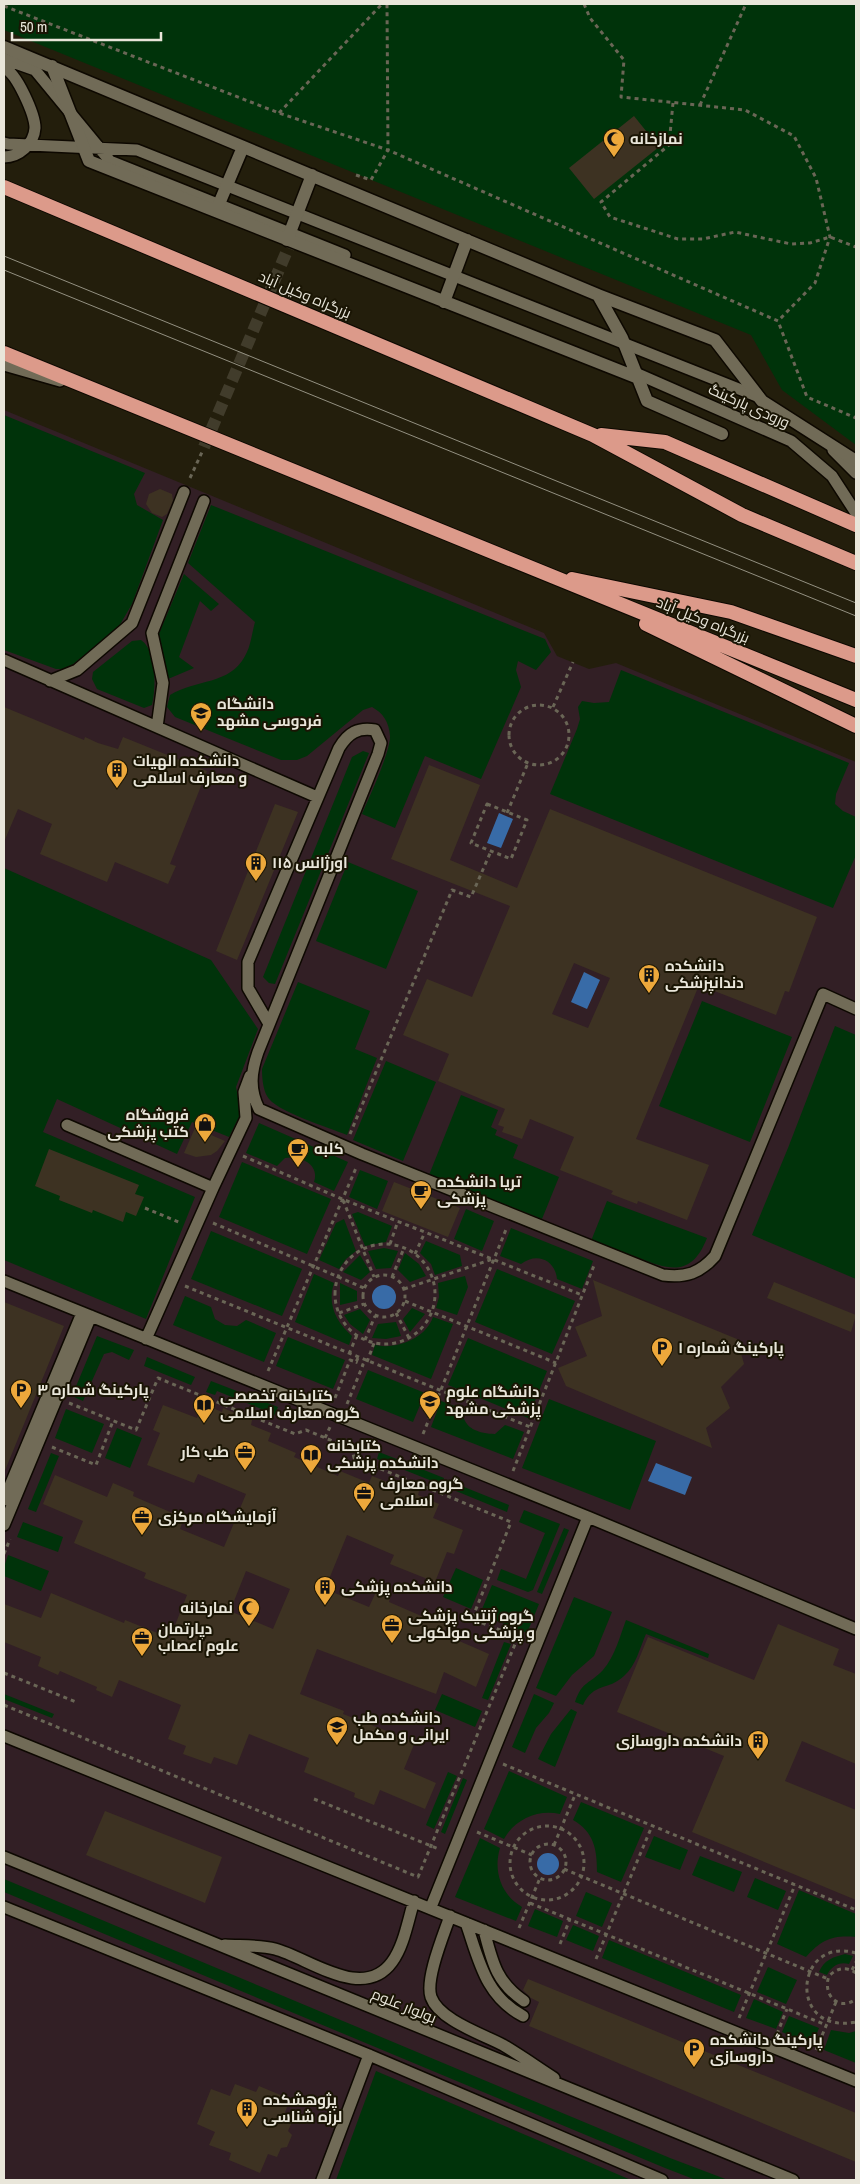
<svg xmlns="http://www.w3.org/2000/svg" width="860" height="2184" font-family="'Archivo Narrow',Cairo,sans-serif">
<style>
.education{fill:#321f25}
.green{fill:#00330a}
.water{fill:#386ba7}
.building{fill:#3d3222;fill-rule:evenodd}
.lines{fill:none;stroke-linecap:round;stroke-linejoin:round}
.pedestrian-tunnel{stroke:#413c2b;stroke-width:12;stroke-dasharray:12 6;stroke-linecap:butt}
.service-casing{stroke:#0d0800;stroke-width:14}
.pedestrian-casing{stroke:#0d0800;stroke-width:15}
.trunk-casing{stroke:#0d0800;stroke-width:16}
.path{stroke:#6a6656;stroke-width:3;stroke-dasharray:4 4;stroke-linecap:butt}
.service{stroke:#716b57;stroke-width:11}
.pedestrian{stroke:#716b57;stroke-width:12}
.trunk{stroke:#dc9a8a;stroke-width:14}
.tram{stroke:#939081;stroke-width:1}
.labels{text-anchor:middle;stroke-width:4;stroke-linejoin:round;paint-order:stroke}
.poi-label{font-size:15px;font-weight:bold;fill:#e9e6da;stroke:#1a1504;text-anchor:start}
.street-label{font-size:15px;fill:#e9e6da;stroke:#1a1504}
</style>
<rect width="100%" height="100%" fill="#231e0c"/>
<path class="education" d="M4 410 544 633 557 656 589 669 616 663 856 762V2180H4Z"/>
<path class="green" d="M4 4H856V445L782 390 751 335 4 30Z
M4 415 145 473 134 494 137 505 163 520 132 604 118 628 67 669H56L4 650Z
M211 505 545 639 551 652 536 670 518 661 516 670 521 687 481 779 425 756 395 828 362 814C369 798 391 750 390 736 389 722 383 713 372 707L363 710 307 756 297 760H281L175 717 167 707 170 695C196 679 230 685 245 656 251 646 252 632 255 622L188 563Z
M184 574 219 604 211 611 200 601 179 657 194 668 168 679C161 665 166 650 158 636Z
M141 640C157 651 156 688 152 705L144 708 97 689 92 679 93 672 132 641Z
M621 670 849 763 836 794 835 804 843 811 856 817V855L833 908 550 794 577 729 580 719 578 707 582 701 594 703 609 702Z
M363 751 369 753 275 984 269 983 263 977 352 757Z
M348 862 418 891 386 969 316 941Z
M4 868 211 960 258 1029 236 1087 241 1113 229 1137 192 1122 177 1154 57 1099 43 1132 195 1197 146 1319 4 1260Z
M298 982 370 1011 355 1049 377 1058 347 1135C330 1128 274 1111 267 1096 263 1089 262 1078 262 1069Z
M702 1001 792 1037 750 1142 659 1106Z
M835 1026 856 1035V1279L752 1235 788 1148Z
M386 1061 436 1082 403 1161 353 1140Z
M461 1095 498 1110 491 1127 497 1130 495 1135 518 1145 513 1158 559 1177 542 1219 429 1175Z
M259 1123 348 1162 334 1191 314 1182C320 1164 300 1155 285 1158L277 1166 246 1153Z
M242 1162 331 1199 307 1254 219 1217Z
M360 1170 388 1181 377 1209 349 1197Z
M607 1201 707 1238C692 1276 671 1271 639 1258 623 1252 607 1247 591 1241Z
M466 1209 494 1221 482 1251 454 1239Z
M358 1212 392 1226 386 1242 365 1246 352 1214Z
M344 1219 356 1251 346 1259 339 1269 319 1260 336 1223Z
M511 1228 593 1261 582 1289 557 1279C555 1260 537 1252 521 1264L500 1256Z
M211 1231 302 1269 282 1316 191 1279Z
M426 1241 460 1255 462 1266 435 1275 431 1264 420 1253Z
M384 1248 398 1251 391 1268 376 1269 368 1251Z
M405 1253 419 1264 426 1276 410 1282 398 1270Z
M360 1255 370 1272 361 1280 343 1272Z
M497 1269 575 1301 552 1354 475 1322Z
M314 1274 334 1283C327 1304 336 1322 352 1336L349 1345 295 1322Z
M465 1276 468 1287 457 1315 436 1308 439 1297 438 1283Z
M340 1283 357 1291V1301L340 1305Z
M185 1296 211 1307 215 1319 225 1325 237 1326 246 1320 276 1333 264 1362 173 1325Z
M412 1308 425 1314 410 1332 403 1319Z
M360 1309 370 1320 363 1334 350 1324 344 1315Z
M433 1317 453 1324 431 1379 372 1355 375 1345C397 1350 426 1338 433 1317Z
M396 1322 401 1336 386 1339 372 1338 378 1324Z
M97 1336 134 1350 129 1360 112 1352 104 1354 83 1401 72 1396Z
M288 1337 345 1360 333 1389 276 1366Z
M468 1338 547 1371 528 1418 448 1385Z
M147 1357 195 1377 191 1385 144 1366Z
M368 1370 425 1393 413 1422 356 1399Z
M211 1381 278 1407 273 1418 268 1416 269 1412 217 1391 215 1395 206 1392Z
M549 1399 656 1441 630 1510 522 1468Z
M441 1401 463 1409C461 1428 479 1434 495 1434L505 1425 524 1432 513 1459 431 1427Z
M66 1409 104 1424 92 1453 55 1438Z
M117 1428 142 1438 130 1468 105 1458Z
M379 1452 444 1478 442 1485 377 1459Z
M51 1453 59 1456 36 1512 28 1509Z
M459 1485 509 1505 507 1512 456 1491Z
M524 1510 560 1524 533 1590 528 1592 497 1580 501 1569 526 1579 545 1533 519 1522Z
M23 1522 63 1537 58 1552 17 1537Z
M564 1528 569 1530 542 1594 537 1592Z
M8 1555 49 1571 41 1591 4 1576V1567Z
M456 1568 483 1580 471 1609 443 1597Z
M492 1585 539 1604 527 1633 480 1614Z
M574 1597 612 1612 594 1656 572 1675 556 1696 536 1688Z
M626 1620 709 1654 708 1658 646 1634C640 1647 636 1666 624 1676 608 1691 594 1682 583 1705L575 1702C582 1681 590 1684 603 1670 615 1656 620 1636 626 1620Z
M504 1642 511 1644 488 1700 482 1698Z
M4 1694 54 1714 52 1718 4 1699Z
M442 1694 482 1711 475 1727 435 1710Z
M534 1694 554 1703 549 1713 536 1728 525 1753 512 1747Z
M571 1709 577 1712 555 1767 538 1759 551 1734Z
M509 1771 567 1797 560 1814C538 1809 515 1819 504 1839L484 1829Z
M448 1772 457 1776 434 1829 426 1825Z
M463 1778 467 1780 445 1834 441 1832Z
M581 1802 644 1828 621 1882 597 1872C597 1849 594 1832 573 1820Z
M654 1836 688 1850 680 1870 645 1857Z
M480 1838 500 1848C493 1871 501 1895 522 1907L516 1921 455 1897Z
M700 1856 742 1872 734 1892 692 1875Z
M755 1878 786 1891 778 1910 747 1897Z
M4 1879 670 2158 728 2180H696L665 2168 4 1892Z
M799 1890 856 1914V1937C833 1935 822 1939 806 1957L777 1944Z
M586 1892 612 1903 602 1927 576 1916Z
M535 1909 563 1921 557 1937 528 1926Z
M573 1925 599 1936 593 1951 566 1940Z
M609 1940 741 1995 734 2012 602 1958Z
M845 1954 853 1956 849 1964C840 1961 831 1966 827 1975L819 1972C824 1960 833 1957 845 1954Z
M768 1967 797 1980 786 2004 757 1992Z
M754 1999 783 2012 776 2029 746 2018Z
M789 2016 819 2028 812 2045 782 2032Z
M831 2030 849 2033 856 2031V2063L824 2050Z
M376 2071 631 2180H336Z"/>
<path class="water" d="M499 813 513 819 501 848 487 843Z
M584 972 600 980 587 1009 571 1002Z
M372 1297a12 12 0 1 1 24 0a12 12 0 1 1-24 0Z
M656 1463 692 1477 685 1495 648 1481Z
M537 1864a11 11 0 1 1 22 0a11 11 0 1 1-22 0Z"/>
<path class="building" d="M634 116 659 147 594 199 569 168Z
M160 489 172 494 173 501 167 514 162 517 152 513 146 504 149 494Z
M4 707 84 740 85 737 98 743 118 749 123 737 207 771 170 864 176 866 168 884 115 862 107 882 40 854 52 824 18 809 4 842Z
M429 765 480 785 450 860 517 888 550 809 817 917 789 992 785 991 776 1015 699 985 636 1139 709 1165 687 1220 638 1201 637 1204 611 1194 613 1191 560 1170 574 1137 530 1119 522 1139 502 1132 504 1127 498 1125 505 1109 438 1081 449 1054 403 1035 427 979 472 997 510 906 391 859ZM574 963 610 978 588 1028 552 1014Z
M275 804 298 812 237 960 216 951Z
M195 1128 225 1141 217 1151 211 1155 196 1157 184 1153Z
M49 1149 139 1185 135 1194 144 1197 136 1216 126 1212 123 1222 93 1210 92 1213 59 1200 60 1196 35 1186Z
M394 1182 460 1208 448 1237 382 1211Z
M593 1280 737 1339 744 1364 721 1387 730 1408 706 1428 712 1448 566 1386 558 1368 587 1356 575 1327 602 1316Z
M774 1282 856 1315 851 1332 767 1298Z
M4 1302 64 1326 4 1473Z
M203 1404 222 1412 223 1408 252 1420 251 1425 271 1433 268 1441 296 1453 294 1457 338 1476 340 1471 369 1483 372 1476 390 1483 392 1479 419 1491 418 1495 439 1504 433 1518 463 1530 454 1554 447 1552 435 1582 390 1564 394 1555 347 1535 325 1589 369 1607 376 1592 390 1598 389 1602 426 1618 428 1614 448 1622 443 1634 489 1654 476 1687 444 1672 436 1694 317 1649 300 1694 344 1711 343 1714 415 1742 404 1769 436 1783 425 1809 380 1790 374 1805 354 1797 355 1793 304 1772 309 1758 249 1734 237 1765 214 1757 211 1764 183 1754 186 1746 168 1739 181 1705 119 1680 112 1697 96 1690 97 1687 60 1671 58 1675 38 1666 41 1657 4 1642V1604L41 1618 51 1593 124 1623 125 1620 170 1638 187 1595 144 1578 146 1573 74 1543 83 1521 43 1504 55 1475 107 1497 113 1483 134 1492 133 1496 184 1518 180 1529 224 1547 246 1494 198 1474 194 1483 147 1465 160 1433 153 1430 163 1405 197 1418ZM246 1571 290 1589 273 1629 230 1611Z
M778 1624 839 1649 833 1665 856 1674V1764L802 1741 785 1781 856 1810V1900L692 1832 724 1756 617 1712 648 1637 754 1680Z
M105 1811 222 1857 205 1903 86 1855Z
M528 1979 856 2113V2162L529 2026 539 2002 531 1998 523 1990Z
M235 2084 256 2092 259 2086 290 2099 283 2118 292 2122 288 2131 292 2135 287 2147 281 2148 277 2157 268 2154 260 2173 229 2160 231 2153 209 2145 215 2132 197 2124 211 2089 230 2096Z"/>
<g class="lines">
<path class="pedestrian-tunnel" d="M204 447 289 246"/>
<g class="service-casing">
<path id="service" d="M4 59 35 70 110 161 345 255
M4 68C17 73 35 115 35 128 34 144 19 157 4 157
M4 143 8 144 137 150 759 397
M4 365 60 381
M631 371 791 441 832 476 856 513
M833 450 856 473
M4 660 317 797
M50 681 77 670 132 623 184 492
M157 727 163 683 152 633 204 501
M269 1024 248 988V962L339 748C348 733 358 727 375 730L381 743 378 754 258 1052C251 1072 249 1089 259 1109L362 1154 663 1275C686 1278 700 1273 715 1256L823 994 856 1009
M67 1125 213 1188 246 1118 244 1092 250 1076
M4 1281 588 1517 431 1907
M146 1339 213 1188
M4 1500 82 1313
M588 1517 856 1629
M4 1525 91 1316
M4 1736 856 2081
M4 1857 793 2180
M4 1907 369 2055 662 2180
M450 1916C444 1934 425 1979 431 1997 439 2020 482 2034 503 2045 520 2055 537 2067 554 2078
M466 1923C479 1960 485 1996 523 2016
M484 1930C492 1961 496 1982 524 2001
M225 1945C241 1946 260 1945 275 1949 309 1958 363 2002 392 1962 404 1946 408 1920 414 1901
M322 2180 369 2055"/>
</g>
<g class="pedestrian-casing">
<path id="pedestrian" d="M4 47 598 295 622 338 647 401 722 434
M52 66 89 161 638 378
M216 211 243 147
M287 240 312 175
M598 295 715 340 762 401 856 461
M444 302 467 240"/>
</g>
<g class="trunk-casing">
<path id="trunk" d="M4 187 593 435 742 515 856 563
M4 353 856 700
M601 435 665 442 856 525
M572 579 731 612 856 656
M646 624 856 726"/>
</g>
<path class="path" d="M584 4 590 18 624 60 621 97 745 110 794 136 816 178 830 237 815 283 778 321
M4 6 279 113 388 150 778 321 807 397 856 418
M673 103 669 145 601 202 610 217 678 239H703L735 232 791 244 810 243 830 237 856 247
M700 105 746 4
M279 113 382 4
M356 175 371 180 388 150 387 4
M190 478 203 450
M509 735a30 30 0 1 1 60 0a30 30 0 1 1-60 0Z
M553 707 573 662
M487 804 527 820 511 859 471 843Z
M507 813 528 763
M350 1134 452 890 471 897 491 851
M243 1156 342 1199 582 1295
M343 1200 374 1277
M145 1208 181 1223
M213 1223 364 1288
M390 1244 398 1221
M335 1294a50 50 0 1 1 100 0a50 50 0 1 1-100 0Z
M415 1254 425 1232
M363 1296a21 21 0 1 1 42 0a21 21 0 1 1-42 0Z
M392 1277 404 1248
M185 1286 530 1427
M404 1289 493 1259
M405 1301 556 1363
M339 1313 364 1304
M396 1313 409 1338
M365 1340 375 1316
M349 1354 357 1335
M367 1362 374 1343
M268 1371 356 1168
M335 1398 350 1360 356 1362 358 1358
M69 1403 136 1430 158 1378 295 1434 306 1430 352 1449 354 1458 511 1522 472 1619 518 1637
M347 1404 363 1365 356 1362
M423 1434 507 1227
M325 1438 330 1427
M52 1447 96 1465 113 1421
M513 1471 595 1263
M4 1554 10 1539
M4 1673 76 1702
M4 1705 418 1877 518 1637
M503 1764 856 1910
M314 1799 439 1849
M510 1863a37 37 0 1 1 74 0a37 37 0 1 1-74 0Z
M477 1832 532 1855
M530 1862a18 18 0 1 1 36 0a18 18 0 1 1-36 0Z
M554 1845 575 1795
M564 1869 828 1979
M530 1903 826 2025
M519 1928 540 1878
M560 1944 570 1919
M856 1953C794 1935 787 2036 856 2022
M596 1959 652 1826
M852 1970 856 1962
M856 1973C846 1966 837 1968 829 1976 822 1995 839 2012 856 1999
M739 2018 795 1885
M777 2034 787 2009
M816 2050 836 2002"/>
<use href="#service" class="service"/>
<use href="#pedestrian" class="pedestrian"/>
<use href="#trunk" class="trunk"/>
<path class="tram" d="M4 256 856 603
M4 270 856 616"/>
</g>
<defs>
<g id="mosque-pin" transform="scale(1.125)"><path d="M0 17L-7.5 6A9.5 9.5 0 1 1 7.5 6Z" fill="#eda83b" stroke="#1a1504"/><path d="M3.5-4.9A6 6 0 1 0 3.5 4.9A5 5 0 1 1 3.5-4.9Z" fill="#111"/></g>
<g id="university-pin" transform="scale(1.125)"><path d="M0 17L-7.5 6A9.5 9.5 0 1 1 7.5 6Z" fill="#eda83b" stroke="#1a1504"/><path d="M0-5L7-2L0 1L-7-2ZM-4 1L0 2.5L4 1V4Q0 6-4 4Z" fill="#111"/></g>
<g id="building-pin" transform="scale(1.125)"><path d="M0 17L-7.5 6A9.5 9.5 0 1 1 7.5 6Z" fill="#eda83b" stroke="#1a1504"/><path d="M-4-6H4V6H1V3H-1V6H-4ZM-2.5-4.3h1.7v1.8h-1.7ZM.8-4.3h1.7v1.8H.8ZM-2.5-1h1.7V.8h-1.7ZM.8-1h1.7V.8H.8Z" fill="#111"/></g>
<g id="shop-pin" transform="scale(1.125)"><path d="M0 17L-7.5 6A9.5 9.5 0 1 1 7.5 6Z" fill="#eda83b" stroke="#1a1504"/><path d="M-5-2.5h2.3a2.7 3.5 0 0 1 5.4 0H5L5.5 6h-11ZM-1.5-2.5h3a1.5 2.3 0 0 0-3 0Z" fill="#111"/></g>
<g id="cafe-pin" transform="scale(1.125)"><path d="M0 17L-7.5 6A9.5 9.5 0 1 1 7.5 6Z" fill="#eda83b" stroke="#1a1504"/><path d="M-5.5-4.5H6V0H3Q3 3.5 0 3.5H-2.5Q-5.5 3.5-5.5 0ZM3-3.2v2h1.7v-2ZM-6 4.5H4V6H-6Z" fill="#111"/></g>
<g id="parking-pin" transform="scale(1.125)"><path d="M0 17L-7.5 6A9.5 9.5 0 1 1 7.5 6Z" fill="#eda83b" stroke="#1a1504"/><path d="M-3.5-5.5H1a3.5 3.5 0 0 1 0 7H-1V5.5H-3.5ZM-1-3.4V-.6H.8a1.4 1.4 0 0 0 0-2.8Z" fill="#111"/></g>
<g id="library-pin" transform="scale(1.125)"><path d="M0 17L-7.5 6A9.5 9.5 0 1 1 7.5 6Z" fill="#eda83b" stroke="#1a1504"/><path d="M-6-4Q-3-5.5-.7-3.5V5Q-3 3-6 4ZM6-4Q3-5.5 .7-3.5V5Q3 3 6 4Z" fill="#111"/></g>
<g id="office-pin" transform="scale(1.125)"><path d="M0 17L-7.5 6A9.5 9.5 0 1 1 7.5 6Z" fill="#eda83b" stroke="#1a1504"/><path d="M-6-3h4V-5.5h4V-3h4V5H-6ZM-1-4.5V-3h2v-1.5ZM-6 0V1H6V0Z" fill="#111"/></g>
</defs>
<g fill-rule="evenodd">
<use href="#mosque-pin" x="614" y="139"/>
<use href="#university-pin" x="201" y="713"/>
<use href="#building-pin" x="117" y="770"/>
<use href="#building-pin" x="256" y="863"/>
<use href="#building-pin" x="649" y="975"/>
<use href="#shop-pin" x="205" y="1124"/>
<use href="#cafe-pin" x="298" y="1149"/>
<use href="#cafe-pin" x="421" y="1191"/>
<use href="#parking-pin" x="662" y="1348"/>
<use href="#parking-pin" x="21" y="1390"/>
<use href="#university-pin" x="430" y="1401"/>
<use href="#library-pin" x="204" y="1405"/>
<use href="#office-pin" x="245" y="1452"/>
<use href="#library-pin" x="311" y="1455"/>
<use href="#office-pin" x="364" y="1493"/>
<use href="#office-pin" x="142" y="1517"/>
<use href="#building-pin" x="325" y="1587"/>
<use href="#mosque-pin" x="249" y="1608"/>
<use href="#office-pin" x="392" y="1625"/>
<use href="#office-pin" x="142" y="1638"/>
<use href="#university-pin" x="337" y="1727"/>
<use href="#building-pin" x="758" y="1741"/>
<use href="#parking-pin" x="694" y="2049"/>
<use href="#building-pin" x="247" y="2109"/>
</g>
<g class="labels">
<g class="poi-label">
<text x="630" y="144">نمازخانه</text>
<text x="217" y="709">دانشگاه<tspan x="217" dy="17">فردوسی مشهد</tspan></text>
<text x="133" y="766">دانشکده الهیات<tspan x="133" dy="17">و معارف اسلامی</tspan></text>
<text x="272" y="868">اورژانس ۱۱۵</text>
<text x="665" y="971">دانشکده<tspan x="665" dy="17">دندانپزشکی</tspan></text>
<text x="189" y="1120" text-anchor="end">فروشگاه<tspan x="189" dy="17">کتب پزشکی</tspan></text>
<text x="314" y="1154">کلبه</text>
<text x="437" y="1187">تریا دانشکده<tspan x="437" dy="17">پزشکی</tspan></text>
<text x="678" y="1353">پارکینگ شماره ۱</text>
<text x="37" y="1395">پارکینگ شماره ۳</text>
<text x="446" y="1397">دانشگاه علوم<tspan x="446" dy="17">پزشکی مشهد</tspan></text>
<text x="220" y="1401">کتابخانه تخصصی<tspan x="220" dy="17">گروه معارف اسلامی</tspan></text>
<text x="327" y="1451">کتابخانه<tspan x="327" dy="17">دانشکده پزشکی</tspan></text>
<text x="229" y="1457" text-anchor="end">طب کار</text>
<text x="380" y="1489">گروه معارف<tspan x="380" dy="17">اسلامی</tspan></text>
<text x="158" y="1522">آزمایشگاه مرکزی</text>
<text x="341" y="1592">دانشکده پزشکی</text>
<text x="233" y="1613" text-anchor="end">نمارخانه</text>
<text x="408" y="1621">گروه ژنتیک پزشکی<tspan x="408" dy="17">و پزشکی مولکولی</tspan></text>
<text x="158" y="1634">دپارتمان<tspan x="158" dy="17">علوم اعصاب</tspan></text>
<text x="353" y="1723">دانشکده طب<tspan x="353" dy="17">ایرانی و مکمل</tspan></text>
<text x="742" y="1746" text-anchor="end">دانشکده داروسازی</text>
<text x="710" y="2045">پارکینگ دانشکده<tspan x="710" dy="17">داروسازی</tspan></text>
<text x="263" y="2105">پژوهشکده<tspan x="263" dy="17">لرزه شناسی</tspan></text>
</g>
<g class="street-label">
<text transform="translate(305 295) rotate(23)" y="5">بزرگراه وکیل آباد</text>
<text transform="translate(749 406) rotate(24)" y="5">ورودی پارکینگ</text>
<text transform="translate(703 620) rotate(22)" y="5">بزرگراه وکیل آباد</text>
<text transform="translate(404 2006) rotate(22)" y="5">بولوار علوم</text>
</g>
</g>
<rect width="860" height="2184" fill="none" stroke="#e9e6da" stroke-width="10"/>
<path d="M12 32v8h149v-8" fill="none" stroke="#e9e6da" stroke-width="2.5"/>
<text x="20" y="32" font-size="15" fill="#e9e6da" stroke="#1a1504" stroke-width="4" paint-order="stroke">50 m</text>
</svg>
